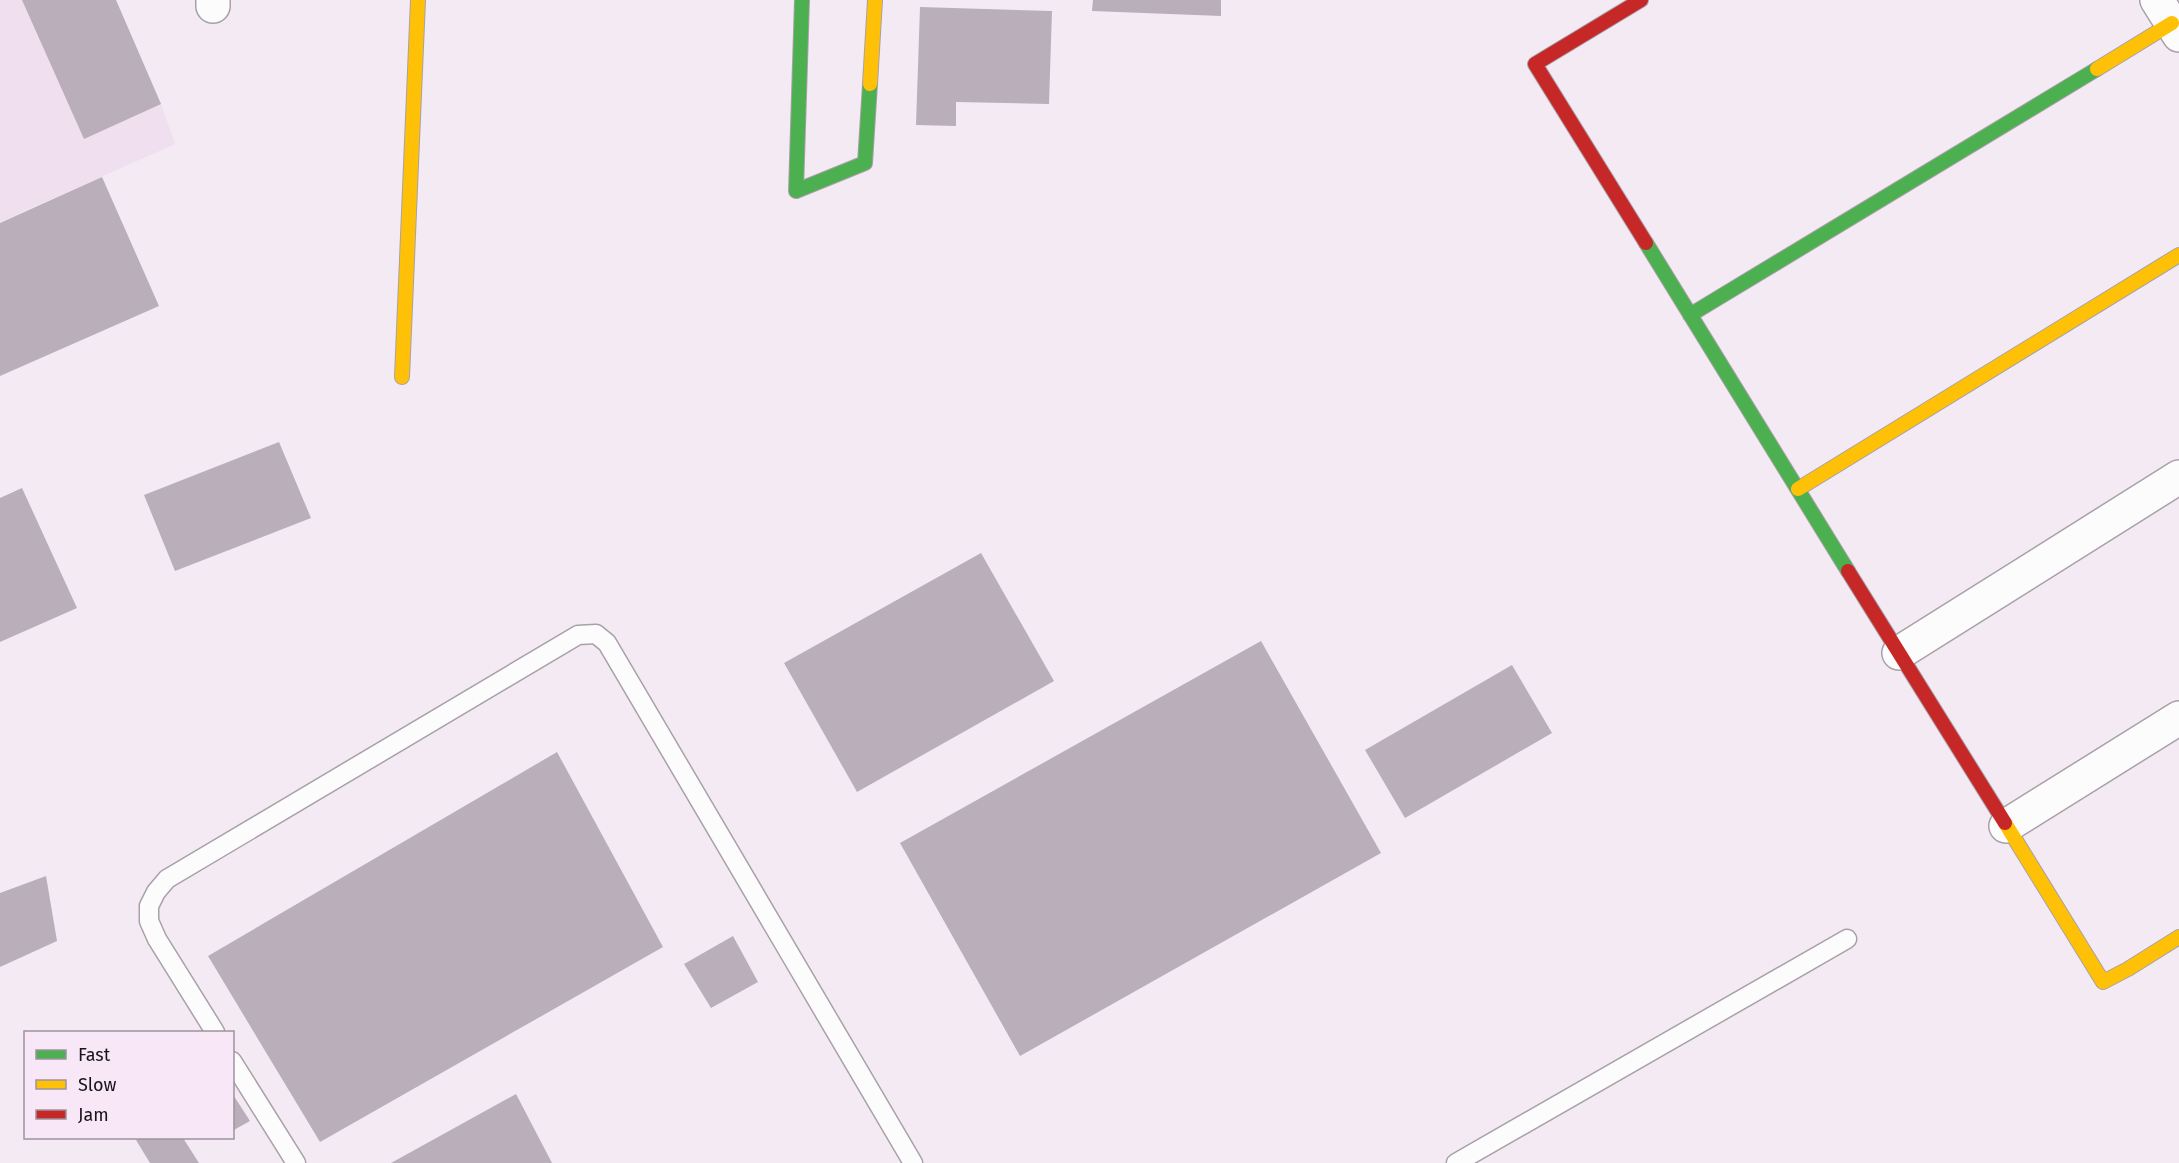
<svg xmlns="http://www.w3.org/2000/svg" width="2179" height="1163" font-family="'Fira Sans',sans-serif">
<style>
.built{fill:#f0dfef}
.building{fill:#b9aeb9}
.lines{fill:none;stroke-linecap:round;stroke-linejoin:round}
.lane-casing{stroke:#a8a1a8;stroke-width:21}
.street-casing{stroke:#a8a1a8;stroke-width:36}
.fast-casing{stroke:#a8a1a8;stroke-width:16}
.slow-casing{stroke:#a8a1a8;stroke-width:16}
.jam-casing{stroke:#a8a1a8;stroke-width:16}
.lane{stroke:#fdfcfd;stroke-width:18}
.street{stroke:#fdfcfd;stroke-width:33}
.fast{stroke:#4caf50;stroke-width:14}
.slow{stroke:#ffc107;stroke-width:14}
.jam{stroke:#c62828;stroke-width:14}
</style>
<rect width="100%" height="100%" fill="#f4eaf4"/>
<path class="built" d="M0 0H116L161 104 175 144 0 222Z"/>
<path class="building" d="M22 0H116L161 104 84 139Z
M1093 0H1221V16L1092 11Z
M920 7 1052 11 1049 104 956 102V126L916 125Z
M102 177 159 306 0 376V223Z
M279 442 311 518 175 571 144 495Z
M22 488 77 608 0 642V498Z
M981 553 1054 681 857 792 784 663Z
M1261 641 1381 853 1020 1056 900 843Z
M1512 665 1552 733 1405 818 1365 750Z
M557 752 663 947 320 1142 208 956Z
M46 876 57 941 0 967V893Z
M733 936 758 982 711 1008 684 964Z
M232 1093 250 1121 232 1131Z
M516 1094 552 1163H391Z
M140 1138H183L199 1163H150L136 1140Z"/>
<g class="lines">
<g class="lane-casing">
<path id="lane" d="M215 1032 157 939 149 921V906L156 892 167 879 578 635 596 634 607 643 913 1163
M232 1061 296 1163
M1456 1163 1847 939"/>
</g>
<g class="street-casing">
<path id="street" d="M2157 0 2179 35
M213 6V0
M1899 653 2179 477
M2006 826 2179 718"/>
</g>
<g class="fast-casing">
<path id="fast" d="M802 0 796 191 865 163 870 84
M1646 243 1848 571
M1690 315 2097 69"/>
</g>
<g class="slow-casing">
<path id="slow" d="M2097 69 2172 23
M870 84 875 0
M402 377 418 0
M1798 489 2179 255
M2005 823 2103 982 2128 969 2179 937"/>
</g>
<g class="jam-casing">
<path id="jam" d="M1641 0 1535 64 1646 243
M1848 571 2005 823"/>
</g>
<use href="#lane" class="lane"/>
<use href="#street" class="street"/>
<use href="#fast" class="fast"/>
<use href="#slow" class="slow"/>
<use href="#jam" class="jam"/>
</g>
<rect x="24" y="1031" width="210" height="108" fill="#f7e7f7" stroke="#9e939e" stroke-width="1.5"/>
<rect x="36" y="1050" width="30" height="9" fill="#4caf50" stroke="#9e939e" stroke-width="1.5"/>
<text x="78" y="1061" font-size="18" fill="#191419">Fast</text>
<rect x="36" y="1080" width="30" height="9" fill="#ffc107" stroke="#9e939e" stroke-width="1.5"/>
<text x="78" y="1091" font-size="18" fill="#191419">Slow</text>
<rect x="36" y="1110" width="30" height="9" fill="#c62828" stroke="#9e939e" stroke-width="1.5"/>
<text x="78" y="1121" font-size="18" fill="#191419">Jam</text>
</svg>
